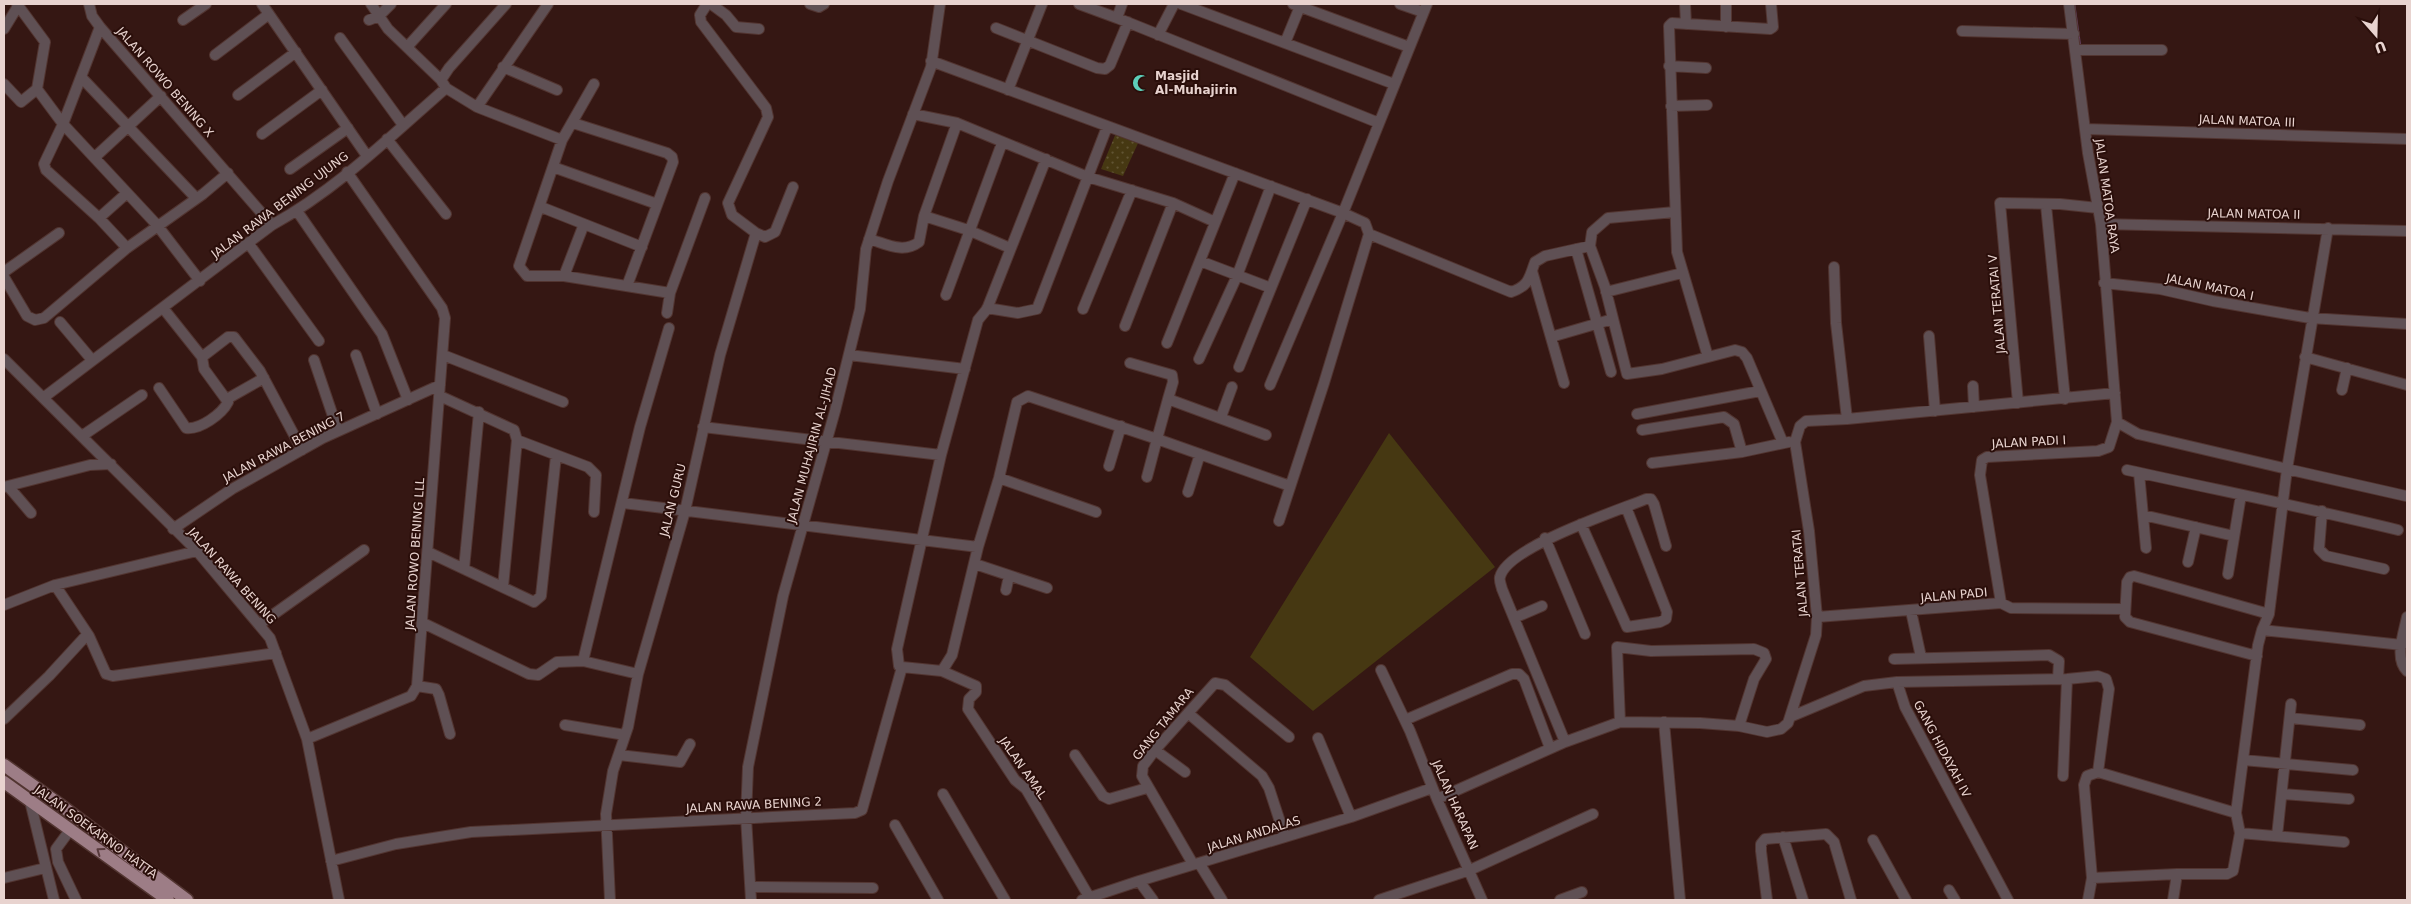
<svg xmlns="http://www.w3.org/2000/svg" width="2411" height="904" font-family="'DejaVu Sans',sans-serif">
<style>
.grass{fill:#463812}
.park{fill:url(#park-dots)}
.lines{fill:none;stroke-linecap:round;stroke-linejoin:round}
.stream{stroke:#62405f;stroke-width:2.5}
.minor-casing{stroke:#523531;stroke-width:12}
.major-casing{stroke:#523531;stroke-width:15}
.minor{stroke:#5f5054;stroke-width:10}
.major{stroke:#9d7d86;stroke-width:12}
.oneway{stroke:#583a3c}
.labels{text-anchor:middle;stroke-width:4;stroke-linejoin:round;paint-order:stroke}
.poi-label{font-size:12px;font-weight:bold;fill:#e8d3cf;stroke:#2a0e0a;text-anchor:start}
.street-label{font-size:12px;fill:#e8d3cf;stroke:#2a0e0a}
</style>
<defs>
<pattern id="park-dots" width="8" height="8" patternUnits="userSpaceOnUse" patternTransform="scale(1.25)"><rect width="8" height="8" fill="#463812"/><path d="M2 2h.1M6 6h.1" fill="none" stroke="#615433" stroke-width="1.8" stroke-linecap="round"/></pattern>
</defs>
<rect width="100%" height="100%" fill="#351713"/>
<path class="grass" d="M1389 433 1495 567 1313 711 1250 657Z"/>
<path class="park" d="M1116 133 1139 141 1123 176 1101 169Z"/>
<g class="lines">
<path class="stream" d="M2074 4 2080 46"/>
<g class="minor-casing">
<path id="minor" d="M17 4 45 42 37 89 63 124 157 225 200 281
M89 4 92 16 100 27 272 225
M262 4 367 156
M371 4 388 29 441 80 446 88
M711 4 726 15 736 27 759 29
M810 4 819 7 824 4
M1079 4 1117 18
M1122 4 1117 18 1379 123
M1181 4 1394 84
M1293 4 1409 47
M1400 4 1423 12
M1685 4 1686 24
M1726 4V27
M183 20 206 4
M369 20 379 16 391 4
M100 27 63 124 44 164 46 170 99 218 127 248
M996 28 1097 68 1105 69 1110 65 1128 22
M4 29 18 6
M1962 31 2074 34
M1158 35 1174 4
M340 38 403 125
M1285 43 1301 4
M408 46 446 4
M2076 50H2162
M215 55 269 14
M931 61 1343 213 1365 223 1369 234 1324 383 1279 521
M1669 66 1706 68
M503 67 557 90
M81 77 196 198
M441 80 449 68 506 4
M4 84 21 102 37 89
M1008 90 1042 4
M238 95 296 52
M1671 106 1707 105
M477 107 562 140 519 266 527 276H564L670 293 667 313
M913 114 957 123 1088 177 1173 203 1215 222
M573 123 667 153 672 157 673 162 627 286
M2085 129 2407 139
M262 134 322 90
M387 139 446 214
M562 140 594 84
M95 157 161 96
M553 167 657 204
M290 169 348 128
M2046 205 2065 399
M541 207 642 247
M297 211 382 334 408 400
M1675 212 1608 218 1592 232 1590 246 1605 287 1627 374 1662 369 1735 350 1742 352 1747 358 1783 443
M924 216 968 230 1010 248
M99 218 127 193
M2101 224 2407 231
M2328 228 2287 469 2406 496
M756 233 765 237 775 232 793 187
M1369 234 1511 292C1529 286 1529 278 1535 262L1545 256 1590 246
M869 239C887 244 903 254 919 242L924 216 957 123
M249 244 319 341
M1576 249 1611 372
M1200 261 1271 288
M1834 267 1836 323 1847 419
M1532 271 1564 383
M4 272 59 233
M564 276 584 224
M4 277 27 316 35 320 44 318 127 248 203 194 228 173
M2104 283 2160 289 2213 301 2310 318 2407 324
M1606 292 1682 273
M670 293 705 198
M946 295 1002 143
M163 308 202 357
M987 308 1018 313 1037 309 1107 127
M1083 309 1132 190
M60 322 92 360
M1125 326 1173 203
M1929 336 1935 411
M1551 337 1613 319
M1167 343 1235 173
M356 355 377 414
M443 355 563 402
M849 355 965 369
M1708 357 1677 252 1669 26 1672 23 1770 29 1773 27 1771 4
M2305 357 2407 385
M4 359 197 551 270 638 307 739 339 900
M1199 359 1237 276 1271 186
M314 360 338 431
M1130 363 1172 375 1173 382 1168 399
M1239 367 1307 199
M1270 385 1343 213 1427 4
M1973 386 1974 407
M159 388 186 428C200 430 222 414 228 402L204 369 202 357 228 337H234L260 371 302 450
M2342 390 2347 368
M440 396 514 430 517 440 588 467 596 475 594 512
M43 398 272 225C336 190 391 136 446 88L477 107 548 4
M227 399 264 378
M2018 403 2000 203 2060 204 2098 208
M1637 414 1760 391
M1221 417 1232 387
M2117 422 2138 434 2287 469 2269 614 2262 630 2402 645
M703 427 941 455 897 649 899 666 902 667
M1642 430 1724 417 1734 424 1742 452
M82 436 142 395
M941 455 978 320 987 309 1046 159
M1652 463 1742 452 1789 442
M1109 466 1121 426
M2127 470C2217 490 2308 508 2398 530
M2139 473 2146 548
M1147 477 1157 439 1290 486
M999 478 1096 512
M8 486 31 513
M4 487 90 465 111 464
M1188 492 1200 454
M623 503 978 547
M2322 511 2319 549 2326 556 2384 569
M2143 515 2234 536
M1581 524 1627 627 1660 622 1666 619 1667 612 1626 507
M173 529 232 489 323 438 440 385
M1545 538 1585 634
M428 552 534 602 541 596 556 456
M2188 562 2196 527
M975 564 1047 588
M464 569 479 412
M2228 574 2241 495
M55 585 89 636
M503 587 517 440
M1006 590 1009 576
M2001 603 1980 475 1982 460 1987 457 2098 451 2109 447 2117 422 2101 224 2088 153 2069 4
M4 605 55 585 197 551
M1911 611 1921 657
M1817 617 2001 603 2011 608 2123 609
M2407 617C2404 632 2394 659 2407 671
M1514 618 1542 606
M423 623 529 674 538 675 557 662 583 661 638 674
M260 624 364 550
M2257 656 2130 622 2125 617 2127 582 2130 577 2134 576 2269 614
M1894 659 2049 655 2059 661 2058 679
M583 661 640 427 669 328
M1381 670 1410 731 1437 799 1482 900
M942 671 976 686V692L969 699 968 709 1015 780 1026 789 1091 900
M1897 682 2067 679 2098 676 2106 679 2109 689 2098 772
M417 686 436 689 439 695 450 734
M1188 713 1262 776 1269 788 1285 837
M1790 717 1864 686 1897 682 1905 707 2008 900
M2290 718 2360 725
M4 719 49 676 84 638 89 636 106 674 113 676 276 653
M1405 720 1512 674H1519L1524 679 1550 748
M1620 722 1617 647 1651 651 1754 649 1764 653 1766 659 1754 679 1739 726
M1664 722 1680 900
M565 725 625 735
M1318 738 1351 817
M307 739 411 696 417 686 445 318 442 308 347 172
M1565 742 1502 589C1501 585 1499 580 1500 577 1507 547 1617 511 1646 499H1651L1654 504 1666 546
M1155 750 1185 772
M619 755 680 762 690 744
M1075 755 1103 796 1109 799 1147 788
M2243 760 2353 770
M2063 776 2067 679
M943 794 1005 900
M2282 794 2349 799
M1437 799 1565 742 1620 722 1700 723 1739 726 1767 732 1781 729 1788 723 1816 635 1817 617 1809 531 1795 442 1800 426 1806 421 1847 419 2115 393
M30 801 54 900
M2236 813 2240 833 2344 842
M895 825 938 900
M70 830 56 849 58 862 76 900
M2277 836 2291 704
M1783 837 1803 900
M1873 840 1906 900
M331 861 396 844 471 832 855 813 862 810 902 667 942 671 952 655 978 547 999 478 1017 402 1028 396 1157 439 1168 399 1266 435
M1199 863 1222 900
M1193 864 1142 776 1143 766 1155 750 1215 683 1225 685 1289 737
M2177 874H2227L2233 871 2240 833
M4 878 45 868
M2092 878 2177 874 2173 900
M1139 881 1153 900
M751 887 873 888
M1949 890 1955 900
M610 900 606 814 613 771 628 727 638 674 685 511 720 355 756 233 732 215 728 203 768 117 766 108 701 22 700 15 707 4
M751 900 746 817 748 767 783 596 835 411 860 309 866 249 888 181 931 67 940 4
M1082 900 1139 881 1351 817 1432 788
M1379 900 1470 870 1593 814
M1560 900 1582 892
M1767 900 1761 851V844L1765 839 1826 834 1834 842 1851 900
M2088 900 2092 878 2084 785 2087 776 2098 772 2236 813 2258 645 2262 630"/>
</g>
<g class="major-casing">
<path id="major" d="M4 765 59 804 187 900
M4 782 168 900"/>
</g>
<use href="#minor" class="minor"/>
<use href="#major" class="major"/>
</g>
<defs><path id="oneway-chevron" d="M-2-3.5L2.5 0L-2 3.5" fill="none" stroke-width="1.6" stroke-linecap="round" stroke-linejoin="round" transform="scale(1.25)"/></defs>
<use class="oneway" href="#oneway-chevron" transform="translate(100 851) rotate(-144)"/>
<defs>
<g id="mosque-bare" transform="scale(1.35)"><path d="M3.5-4.9A6 6 0 1 0 3.5 4.9A5 5 0 1 1 3.5-4.9Z" fill="#5dceb9" stroke="#2a0e0a" stroke-width="2.5" paint-order="stroke"/></g>
</defs>
<g fill-rule="evenodd">
<use href="#mosque-bare" x="1141" y="83"/>
</g>
<g class="labels">
<g class="poi-label">
<text x="1155" y="80">Masjid<tspan x="1155" dy="14">Al-Muhajirin</tspan></text>
</g>
<g class="street-label">
<text transform="translate(165 82) rotate(49)" y="4">JALAN ROWO BENING X</text>
<text transform="translate(2247 121) rotate(2)" y="4">JALAN MATOA III</text>
<text transform="translate(2107 196) rotate(82)" y="4">JALAN MATOA RAYA</text>
<text transform="translate(280 205) rotate(-37)" y="4">JALAN RAWA BENING UJUNG</text>
<text transform="translate(2254 214) rotate(1)" y="4">JALAN MATOA II</text>
<text transform="translate(2210 287) rotate(12)" y="4">JALAN MATOA I</text>
<text transform="translate(1997 304) rotate(-95)" y="4">JALAN TERATAI V</text>
<text transform="translate(2029 442) rotate(-3)" y="4">JALAN PADI I</text>
<text transform="translate(812 445) rotate(-75)" y="4">JALAN MUHAJIRIN AL-JIHAD</text>
<text transform="translate(284 447) rotate(-28)" y="4">JALAN RAWA BENING 7</text>
<text transform="translate(673 500) rotate(-76)" y="4">JALAN GURU</text>
<text transform="translate(415 554) rotate(-86)" y="4">JALAN ROWO BENING LLL</text>
<text transform="translate(1800 573) rotate(-95)" y="4">JALAN TERATAI</text>
<text transform="translate(232 576) rotate(48)" y="4">JALAN RAWA BENING</text>
<text transform="translate(1954 595) rotate(-5)" y="4">JALAN PADI</text>
<text transform="translate(1163 724) rotate(-51)" y="4">GANG TAMARA</text>
<text transform="translate(1942 749) rotate(62)" y="4">GANG HIDAYAH IV</text>
<text transform="translate(1023 768) rotate(55)" y="4">JALAN AMAL</text>
<text transform="translate(754 805) rotate(-3)" y="4">JALAN RAWA BENING 2</text>
<text transform="translate(1455 805) rotate(66)" y="4">JALAN HARAPAN</text>
<text transform="translate(96 832) rotate(36)" y="4">JALAN SOEKARNO HATTA</text>
<text transform="translate(1254 834) rotate(-17)" y="4">JALAN ANDALAS</text>
</g>
</g>
<rect width="2411" height="904" fill="none" stroke="#e8d3cf" stroke-width="10"/>
<g transform="translate(2376 35) rotate(160)" stroke="#2a0e0a" stroke-width="4" paint-order="stroke">
<path d="M0-4L9 19L0 12L-9 19Z" fill="#e8d3cf"/>
<text y="-8" font-size="14" font-weight="bold" text-anchor="middle" fill="#e8d3cf">U</text>
</g>
</svg>
